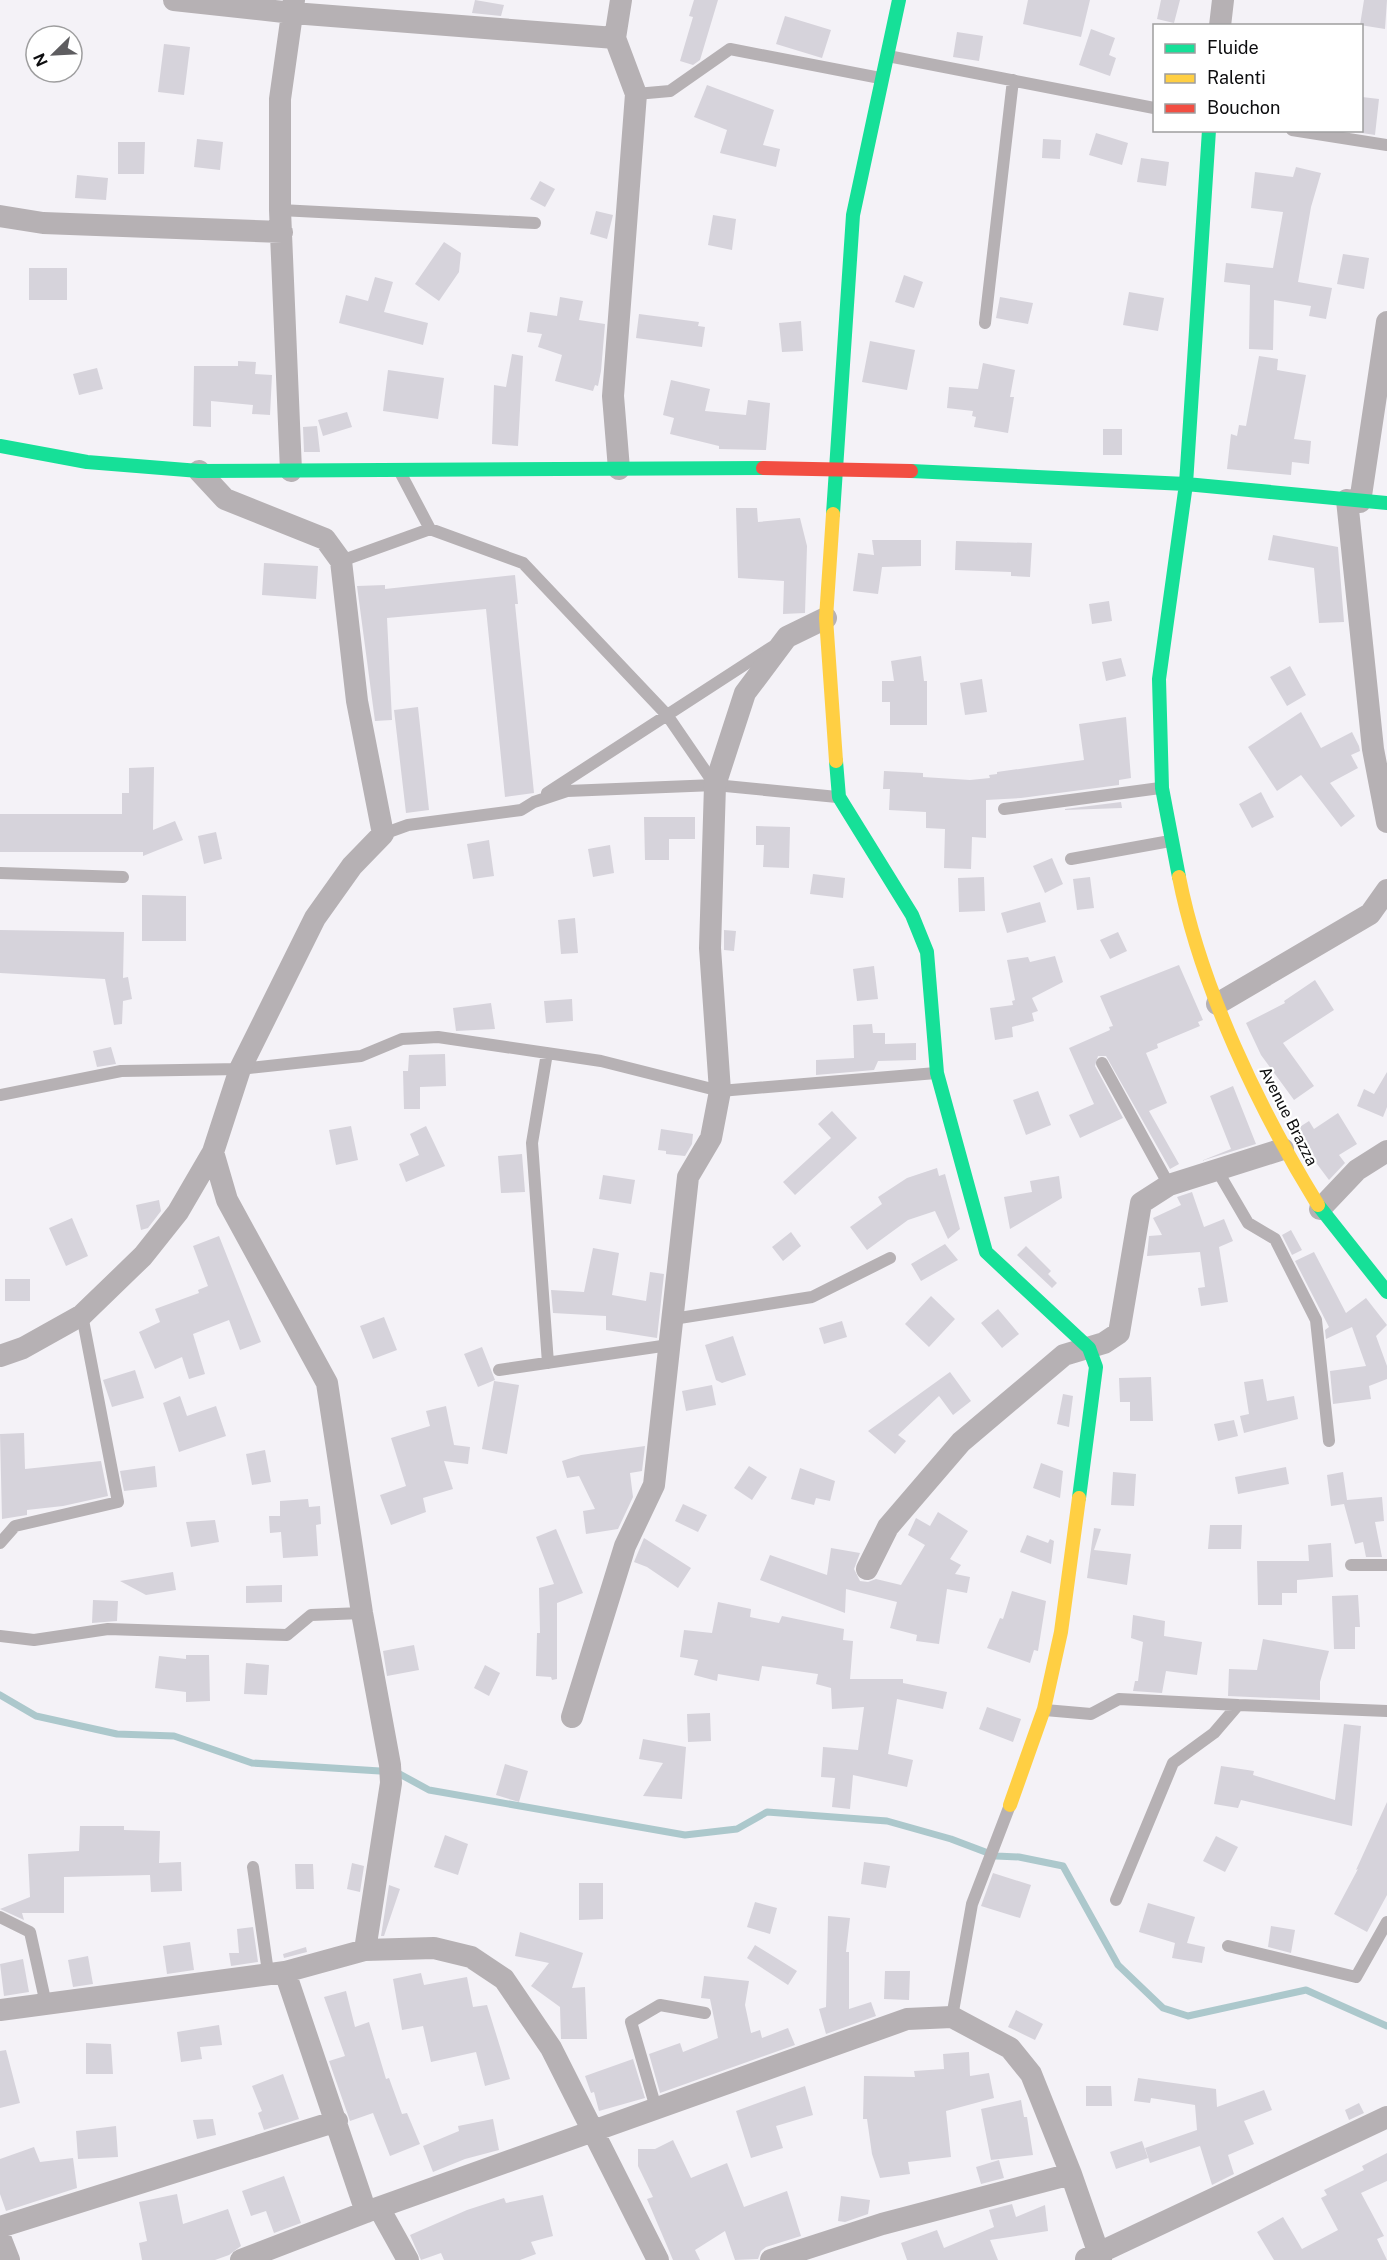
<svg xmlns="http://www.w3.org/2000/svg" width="1387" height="2260" font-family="'Public Sans',sans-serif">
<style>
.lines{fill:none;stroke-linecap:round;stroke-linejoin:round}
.stream{stroke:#acc8cc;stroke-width:7}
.building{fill:#d6d3db}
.lane{stroke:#b6b1b4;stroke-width:12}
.street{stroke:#b6b1b4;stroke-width:22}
.fast{stroke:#16e098;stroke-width:14}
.slow{stroke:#ffcf43;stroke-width:14}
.jam{stroke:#f24e42;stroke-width:14}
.labels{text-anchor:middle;stroke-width:4.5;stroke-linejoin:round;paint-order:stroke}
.street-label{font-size:16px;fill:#0d0d0f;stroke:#fff}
</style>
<rect width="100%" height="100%" fill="#f4f2f7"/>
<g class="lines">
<path class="stream" d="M0 1695 36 1716 117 1734 174 1736 252 1763 396 1772 429 1790 685 1835 737 1829 767 1812 887 1821 951 1839 996 1856 1019 1857 1063 1866 1118 1965 1163 2008 1188 2016 1306 1990 1387 2026"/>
</g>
<path class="building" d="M475 0 504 5 501 16 472 13Z
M694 0H718L700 60 693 65 680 61 693 17 689 16Z
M1028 0H1090L1081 37 1023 24Z
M1161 0H1180L1174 23 1157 19Z
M1364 0H1387L1385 29 1360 25Z
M785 16 831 30 822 58 776 44Z
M1091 29 1115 38 1109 55 1116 58 1110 76 1079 65Z
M957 32 983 36 979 61 953 57Z
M164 44 190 47 184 95 158 92Z
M707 85 774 110 763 145 780 149 776 167 720 153 727 130 694 117Z
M1362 97 1379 99 1375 135 1362 133Z
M1096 133 1128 143 1122 165 1089 155Z
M197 139 223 142 220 170 194 167Z
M1043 139 1061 140 1060 159 1042 158Z
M118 142H145L144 174H118Z
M1141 158 1169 162 1166 186 1137 182Z
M1296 167 1321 173 1311 207 1298 282 1332 288 1326 319 1309 316 1311 306 1274 300 1273 350 1249 349 1250 285 1224 282 1226 263 1273 268 1283 212 1251 208 1255 172 1293 177Z
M77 175 108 178 106 200 75 198Z
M540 181 555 189 545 207 530 199Z
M596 211 613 215 607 239 590 234Z
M713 215 736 219 732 250 708 245Z
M444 242 461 253 459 272 439 301 415 284Z
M1343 254 1369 258 1364 289 1337 284Z
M29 268H67V300H29Z
M904 275 923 282 914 308 895 302Z
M375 277 393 282 384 312 428 323 423 345 339 323 346 295 368 301Z
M1129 292 1164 298 1158 331 1123 325Z
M560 297 583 301 579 320 605 324 601 371 598 386 595 385 593 391 555 381 562 355 538 347 542 334 527 332 530 312 557 316Z
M1000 297 1033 303 1028 324 996 318Z
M639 314 699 322 698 326 705 327 702 347 636 338Z
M801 321 803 351 782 352 779 323Z
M870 341 915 350 907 390 862 382Z
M512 354 523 356 518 446 492 444 494 385 506 387Z
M1259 356 1278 359 1277 370 1306 375 1294 439 1311 441 1309 464 1292 462 1291 475 1227 469 1231 434 1237 436 1239 425 1246 426Z
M238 361 256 362 255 374 272 375 270 415 252 414 253 405 211 401V427L193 426 194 366H238Z
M983 363 1015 370 1010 397H1014L1008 433 974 427 976 417 972 416 973 411 947 408 949 387 978 389Z
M97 368 103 389 79 395 73 374Z
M388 370 444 378 438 419 383 411Z
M671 380 710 389 705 411 746 415 748 400 770 403 766 450 719 449V446L670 434 674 418 663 415Z
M347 412 352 427 323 436 318 420Z
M317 426 320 452H304L303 427Z
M1103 429H1122V455H1103Z
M736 508H757L758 522 800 518 807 546 805 613 783 614 784 581 738 578Z
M1273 535 1338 547 1344 622 1319 623 1314 568 1268 560Z
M872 540H921V566L882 567 878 594 853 591 858 553 874 555Z
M956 541 1032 543 1030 577 1011 576V572L955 570Z
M264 563 318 566 316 599 262 595Z
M515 575 518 604H515L534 793 505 797 486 609 387 618 392 720 375 721 357 586 385 585V589Z
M1109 601 1112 621 1092 624 1089 604Z
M921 656 924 681H927V725H890V702H882V681H894L891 661Z
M1121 658 1126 676 1106 681 1102 662Z
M1290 666 1306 695 1287 706 1270 677Z
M982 679 987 712 965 715 960 683Z
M418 707 429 810 406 813 394 710Z
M1301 712 1321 748 1352 732 1359 746 1360 751 1351 755 1358 768 1330 783 1355 816 1341 827 1301 775 1277 791 1248 747Z
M1126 717 1131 778 1119 780V785L1021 798 986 800V838L972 837 971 869 944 868 945 829 926 828V812L889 810 890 789H883L884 771 923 773V777L970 780 990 778 989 775 997 774V772L1084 760 1079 724Z
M154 767 153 830 175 821 183 840 143 856V852H0V814H122V793H129V768Z
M1261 792 1274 817 1252 828 1239 804Z
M1121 802 1122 808 1065 810V809Z
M644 817H695V839H669V860H645Z
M756 826 790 827 789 868 763 867 764 845H756Z
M216 832 222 859 204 864 198 836Z
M489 840 494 876 473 879 467 844Z
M610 845 614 873 593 877 588 849Z
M1052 858 1063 884 1045 893 1033 866Z
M813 874 845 878 843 898 810 894Z
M984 877 985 911 959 912 958 878Z
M1090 877 1094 908 1077 910 1073 879Z
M142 895 186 896V941H142Z
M1040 902 1046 922 1007 933 1001 913Z
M575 918 578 953 561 954 558 920Z
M0 930 124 932 123 978 128 977 132 999 123 1001 122 1024 114 1025 105 979 0 973Z
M724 930 736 931 734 951 724 950Z
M1118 932 1127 951 1110 959 1100 940Z
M1055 956 1063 982 1032 998 1038 1011 1032 1013 1034 1021 1012 1027 1013 1037 995 1040 990 1008 1013 1005 1012 1001 1015 1000 1007 960 1028 957 1030 962Z
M1179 965 1203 1020 1198 1022 1200 1026 1157 1044 1158 1048 1146 1053 1167 1103 1149 1111 1179 1164 1170 1169 1106 1056H1098L1095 1066 1123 1118 1080 1138 1069 1115 1094 1104 1069 1048 1110 1030 1109 1027 1113 1026 1100 996Z
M874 966 878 999 857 1001 853 969Z
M1315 980 1334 1010 1283 1043 1314 1086 1294 1100 1261 1055 1246 1023 1285 1003 1284 1001Z
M572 999 573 1021 546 1023 544 1001Z
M491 1003 495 1029 456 1031 453 1008Z
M872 1024 873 1033H885V1044L916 1043V1060L878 1061 874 1070 816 1075V1060L854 1058 853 1025Z
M111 1047 116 1064 97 1067 93 1051Z
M445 1054 446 1086 420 1087V1109H404L403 1071H408L409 1055Z
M1387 1072V1107L1383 1117 1357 1106 1364 1089 1374 1094Z
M1233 1086 1256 1144 1201 1161 1231 1149 1210 1096Z
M1038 1091 1051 1125 1026 1135 1013 1100Z
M832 1111 857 1138 795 1195 783 1182 831 1138 818 1124Z
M1338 1113 1357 1144 1339 1155 1345 1163 1329 1180 1305 1148 1295 1130 1309 1121 1314 1129Z
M351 1126 358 1160 336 1165 329 1130Z
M426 1126 445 1166 406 1182 399 1164 419 1155 410 1134Z
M661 1129 693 1134 692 1144 685 1156 666 1154V1151L658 1150Z
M522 1154 525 1192 501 1193 498 1156Z
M937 1168 939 1176 945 1174 960 1229 948 1239 935 1211 908 1220 867 1250 850 1227 882 1204 878 1197 907 1178Z
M603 1175 635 1180 631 1204 599 1199Z
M1059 1176 1062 1198 1010 1229 1004 1197 1032 1192 1030 1181Z
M1192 1192 1204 1227 1224 1219 1233 1241 1219 1247 1228 1302 1201 1306 1198 1288 1205 1287 1200 1252 1147 1256 1149 1236 1162 1235 1153 1218 1181 1205 1177 1197Z
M159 1200 161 1211 148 1228 141 1230 136 1205Z
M72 1218 88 1256 66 1266 49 1228Z
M1291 1230 1302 1250 1292 1255 1282 1235Z
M791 1232 801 1246 783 1261 772 1247Z
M219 1236 261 1342 240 1350 229 1320 193 1334 205 1374 189 1379 182 1357 155 1369 139 1332 160 1322 155 1309 199 1293 198 1290 208 1286 193 1246Z
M945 1244 958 1260 921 1281 911 1264Z
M1026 1246 1051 1271 1048 1274 1057 1283 1052 1288 1017 1255Z
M593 1248 619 1253 612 1295 646 1301 650 1272 664 1274 657 1338 606 1330V1316L553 1313 551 1290 584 1292Z
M1314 1252 1346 1313 1366 1298 1387 1325 1376 1336 1387 1366V1379L1369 1386 1371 1399 1333 1404 1330 1371 1366 1366 1352 1327 1326 1339 1325 1330 1329 1327 1295 1261Z
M5 1279H30V1301H5Z
M931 1296 955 1319 929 1347 905 1324Z
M998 1309 1019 1334 1002 1348 981 1323Z
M384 1317 397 1350 373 1359 360 1326Z
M842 1321 847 1337 824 1344 819 1328Z
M733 1336 746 1375 722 1383 716 1380 705 1345Z
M482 1347 495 1380 478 1387 464 1354Z
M135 1370 144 1398 112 1407 103 1380Z
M950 1372 971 1401 953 1415 939 1396 898 1435 906 1441 895 1454 868 1431Z
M1151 1377 1153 1421H1130V1402H1120L1119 1378Z
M1263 1379 1267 1401 1294 1396 1298 1419 1244 1433 1240 1416 1249 1414 1244 1382Z
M494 1381 519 1385 507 1454 482 1449Z
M712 1385 716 1405 686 1411 682 1391Z
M1063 1394 1073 1396 1069 1427 1057 1424Z
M180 1396 187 1416 216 1406 226 1436 179 1452 163 1403Z
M446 1406 454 1445 470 1447 468 1464 444 1461 453 1489 423 1498 426 1512 391 1525 380 1495 406 1486 391 1438 430 1426 426 1411Z
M1234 1420 1238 1436 1218 1441 1214 1424Z
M24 1433 25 1469 101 1461 108 1496 63 1506 27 1510V1515L2 1519 0 1434Z
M645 1446 642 1471 630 1473 633 1497 618 1529 586 1534 583 1511 595 1509 579 1476 567 1478 562 1461 581 1455Z
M265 1450 271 1482 252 1485 246 1454Z
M1041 1463 1063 1471 1060 1498 1033 1488Z
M155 1466 157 1487 124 1491 120 1471Z
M749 1466 767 1477 752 1500 734 1488Z
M1286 1467 1289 1484 1238 1494 1235 1477Z
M800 1468 835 1481 830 1501 816 1498 814 1505 791 1499Z
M1113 1472 1136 1474 1134 1506 1111 1505Z
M1343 1472 1347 1500 1382 1497 1384 1521 1375 1522 1382 1557H1366L1363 1542 1355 1544 1344 1504 1331 1506 1327 1475Z
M308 1499 309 1507 320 1506 321 1524 316 1525 318 1556 283 1558 281 1532 270 1533 269 1516H280V1501Z
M683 1504 707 1515 698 1532 675 1521Z
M938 1512 968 1531 950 1559 961 1565 955 1574 970 1577 967 1593 947 1589 939 1644 916 1641 917 1635 890 1628 897 1602 846 1589 845 1613 760 1580 770 1555 827 1575 831 1548 860 1553 854 1569 860 1581 868 1582 876 1579 901 1585 925 1545 908 1535 916 1518 930 1526Z
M215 1520 219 1542 191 1547 186 1522Z
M1210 1525H1242L1241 1549H1208Z
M1094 1528 1101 1529 1094 1550 1131 1554 1127 1585 1087 1578Z
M556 1529 583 1593 557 1603V1679L552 1680 551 1677 536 1676 537 1633H540L539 1588 554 1584 536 1537Z
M1027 1535 1048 1543 1050 1539 1054 1541 1051 1564 1020 1552Z
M644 1538 691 1568 678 1588 647 1567 634 1562Z
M1331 1543 1333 1577 1297 1580V1593H1282V1605H1258L1257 1561H1309L1308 1545Z
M173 1572 176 1590 146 1595 120 1581Z
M282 1585V1602L246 1603V1586Z
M1012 1591 1046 1601 1038 1651 1034 1650 1030 1663 987 1648 1000 1618 1003 1619Z
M1358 1595 1360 1627H1355V1649H1334L1332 1596Z
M93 1600 118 1601 117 1621 92 1623Z
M718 1602 751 1609 750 1617 779 1623 782 1616 844 1629 843 1640 853 1641 850 1679H903V1683L947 1692 943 1709 897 1699 888 1754 913 1760 907 1787 853 1775 850 1809 832 1807 835 1778 821 1777 823 1747 858 1750 864 1707 832 1709 831 1688 816 1684 818 1674 762 1666 759 1681 718 1674 717 1681 694 1675 698 1660 680 1657 684 1630 712 1633Z
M1133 1615 1165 1621 1164 1636 1202 1642 1197 1675 1166 1671 1162 1693 1133 1691 1135 1681H1138L1143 1642 1131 1638Z
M1263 1639 1329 1651 1320 1682V1700L1228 1696 1229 1669 1257 1670Z
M414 1645 419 1670 387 1676 383 1651Z
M186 1655H209L210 1701 186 1702V1692L155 1688 159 1656 186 1659Z
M246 1663 269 1665 267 1695 244 1694Z
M485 1665 500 1673 489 1696 474 1688Z
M987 1707 1021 1719 1013 1742 979 1729Z
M710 1713 711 1741 688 1742 687 1714Z
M1344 1724 1361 1726 1352 1826 1241 1800 1238 1808 1214 1804 1221 1766 1254 1771 1253 1775 1335 1800Z
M643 1739 686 1747 682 1799 643 1796 663 1763 639 1759Z
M505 1764 528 1771 519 1802 496 1795Z
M1387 1802V1895L1367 1932 1334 1914 1358 1869 1356 1870Z
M80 1826H124V1830L160 1831 159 1863 181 1862 182 1891 151 1892 150 1875 64 1877V1913H22L24 1920 0 1909 30 1897 28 1854 79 1851Z
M445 1835 468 1844 458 1875 434 1867Z
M1216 1836 1238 1847 1225 1872 1203 1861Z
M864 1862 890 1866 886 1888 861 1884Z
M352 1863 364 1866 360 1892 347 1889Z
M295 1864H313L314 1889H296Z
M993 1873 1031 1885 1020 1918 981 1906Z
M579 1883H603V1919L579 1920Z
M389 1885 400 1889 384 1936H381Z
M755 1902 777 1908 770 1934 747 1927Z
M1148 1903 1195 1917 1187 1943 1205 1947 1202 1963 1172 1958 1175 1943 1139 1932Z
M828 1916 850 1918 846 1952H849V2009L871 2002 876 2016 826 2034 819 2009 826 2007Z
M1271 1926 1295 1930 1291 1953 1268 1947Z
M253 1927 258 1962 231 1966 229 1953H239L237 1929Z
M520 1932 583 1953 572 1988 585 1987 587 2039H561L560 2007 531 1986 549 1963 515 1956Z
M190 1942 194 1970 167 1974 163 1946Z
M755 1945 797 1971 788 1985 747 1958Z
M306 1947 307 1952 284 1958 283 1954Z
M88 1956 93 1984 73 1987 68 1960Z
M23 1959 29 1992 4 1996 0 1964Z
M885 1971H910L909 2000 884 1999Z
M421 1973 424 1985 467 1977 473 2007 487 2005 510 2079 485 2086 476 2052 431 2062 423 2026 402 2030 393 1979Z
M704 1976 749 1981 745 2005 751 2033 760 2030 762 2038 788 2028 795 2045 660 2093 649 2054 680 2043 683 2052 718 2038 710 1999 701 1998Z
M346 1991 355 2027 369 2022 386 2079 389 2078 402 2114 407 2113 420 2144 390 2156 373 2113 350 2121 329 2061 345 2056 324 1997Z
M1016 2010 1043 2024 1035 2040 1008 2027Z
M219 2025 222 2045 200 2047 202 2059 181 2062 177 2032Z
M86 2043 111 2044 113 2074H86Z
M6 2050 20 2103 0 2108V2051Z
M969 2052 970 2076 989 2073 994 2098 946 2111 951 2157 908 2162 910 2174 880 2178 872 2154 867 2119H863L864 2076 915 2077 914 2071 944 2069 943 2054Z
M633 2059 645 2098 599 2111 594 2092 591 2093 585 2076Z
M283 2074 299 2119 264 2130 258 2113 262 2111 252 2086Z
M1138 2078 1216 2089 1217 2107 1264 2090 1272 2110 1244 2121 1254 2144 1228 2155 1234 2174 1212 2185 1200 2146 1150 2163 1145 2148 1197 2130 1195 2105 1151 2098 1150 2103 1134 2101Z
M805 2086 813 2115 776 2126 783 2148 751 2158 736 2111Z
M1086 2086H1111L1112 2106H1086Z
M1021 2100 1024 2117H1027L1033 2155 991 2160 981 2109Z
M1359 2103 1364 2113 1349 2120 1345 2110Z
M213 2119 216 2135 197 2139 193 2120Z
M493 2119 499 2150 465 2159 433 2172 423 2146 459 2131 458 2126Z
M116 2126 118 2157 78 2159 76 2131Z
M673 2140 691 2178 727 2163 744 2207 787 2191 801 2236 766 2247 761 2251 758 2259 735 2260 725 2231 695 2250 700 2260H673L647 2199 653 2197 638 2166V2149H655Z
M1142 2141 1148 2158 1116 2169 1110 2152Z
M34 2147 40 2162 73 2158 77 2188 6 2211 0 2194V2159Z
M1387 2153V2181L1361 2193 1384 2236 1377 2239 1387 2260H1274L1257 2232 1283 2217 1302 2249 1338 2230 1321 2198 1327 2195 1324 2190 1364 2170 1362 2166Z
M999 2160 1004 2178 981 2184 976 2167Z
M284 2176 301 2223 274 2233 266 2211 251 2216 242 2191Z
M177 2194 183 2224 228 2209 241 2246 229 2255 215 2260H142L139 2243 147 2241 139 2202Z
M543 2195 553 2236 531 2242 536 2254 520 2260H444L441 2253 421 2260 410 2235 467 2210 504 2198 506 2203Z
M841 2196 870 2200 868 2214 845 2222 838 2221Z
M1012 2204 1016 2217 1045 2205 1048 2231 990 2240 998 2260H907L901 2243 937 2230 944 2248 994 2227 989 2210Z"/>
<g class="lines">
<path class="lane" d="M888 56 1154 108
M636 94 670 91 730 49 880 78
M1292 130 1387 145
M280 210 535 223
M985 323 1013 80
M400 472 430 529 523 563 667 715 715 785
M341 561 430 529
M547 793 772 647
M1004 809 1160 788
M383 834 408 825 521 810 534 802 567 791 715 785 837 797
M1071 859 1170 841
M0 873 123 877
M547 1053 532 1143 548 1363
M1102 1063 1169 1185
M0 1095 121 1071 240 1069 361 1056 402 1039 438 1037 601 1061 720 1091 936 1073
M1217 1170 1248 1223 1275 1239 1316 1320 1329 1441
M673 1319 812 1297 890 1258
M499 1370 669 1345
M0 1543 15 1526 118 1502 82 1315
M1351 1565H1387
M0 1636 34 1640 108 1629 287 1635 311 1615 362 1613
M1045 1710 1091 1714 1119 1699 1238 1705
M253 1867 268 1972
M1116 1900 1173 1763 1214 1733 1238 1705 1387 1711
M0 1917 30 1932 46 2004
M1228 1946 1356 1977 1387 1922
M952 2017 972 1904 1010 1805
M656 2108 631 2022 660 2005 705 2013"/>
<path class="street" d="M174 0 293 13 615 38
M1220 26 1223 0
M0 216 43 223 282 232
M619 469 613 396 636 94 615 38 621 0
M291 471 280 210V99L294 0
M1347 500 1373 749 1387 822
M1360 502 1387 322
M1217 1004 1370 914 1387 890
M213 1152 227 1200 327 1383 362 1613 390 1765 391 1783 365 1950
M1320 1209 1357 1170 1387 1151
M0 1356 23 1348 82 1315 143 1256 178 1212 213 1152 240 1069 315 918 352 866 383 834 357 701 341 561 325 539 225 499 199 471
M867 1569 888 1527 961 1442 1064 1355 1104 1343 1119 1333 1141 1203 1169 1185 1283 1149
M572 1717 625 1546 654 1485 688 1177 711 1138 720 1091 710 948 715 785 745 693 787 637 826 618
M285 1972 366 2212
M0 2010 285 1972 365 1950 434 1948 471 1957 504 1979 551 2048 658 2260
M379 2208 408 2260
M0 2227 337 2121
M0 2237 9 2260
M1086 2259 1387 2117
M241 2260 366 2212 907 2019 952 2017 1010 2048 1031 2074 1071 2174 1101 2260
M771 2260 882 2224 1071 2174"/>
<path class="fast" d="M0 446 87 462 199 471 763 468
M911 471 1186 484 1387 503
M833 514 853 215 899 0
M836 761 839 797 912 915 927 952 937 1073 986 1252 1089 1348 1096 1367 1079 1498
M1179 877 1162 788 1159 679 1186 484 1209 130
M1318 1205 1387 1292"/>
<path class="slow" d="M833 514 826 618 836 761
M1179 877C1201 988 1259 1109 1318 1205
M1010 1805 1044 1709 1061 1632 1079 1498"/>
<path class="jam" d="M763 468 911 471"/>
</g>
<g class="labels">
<g class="street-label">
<text transform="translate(1289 1116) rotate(63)" y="6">Avenue Brazza</text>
</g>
</g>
<rect x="1153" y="24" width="210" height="108" fill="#ffffff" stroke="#9e9e9f" stroke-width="1.5"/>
<rect x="1165" y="44" width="30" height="9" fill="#16e098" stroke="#9e9e9f" stroke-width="1.5"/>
<text x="1207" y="54" font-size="18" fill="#0d0d0f">Fluide</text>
<rect x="1165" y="74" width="30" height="9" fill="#ffcf43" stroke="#9e9e9f" stroke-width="1.5"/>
<text x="1207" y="84" font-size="18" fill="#0d0d0f">Ralenti</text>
<rect x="1165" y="104" width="30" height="9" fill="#f24e42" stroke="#9e9e9f" stroke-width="1.5"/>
<text x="1207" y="114" font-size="18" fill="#0d0d0f">Bouchon</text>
<g transform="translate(54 54) rotate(246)"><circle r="28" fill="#ffffff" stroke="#9e9e9f" stroke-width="1.5"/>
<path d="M0-4.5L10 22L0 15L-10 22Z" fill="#5e5d60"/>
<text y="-9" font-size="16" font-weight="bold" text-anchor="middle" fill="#0d0d0f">N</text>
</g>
</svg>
